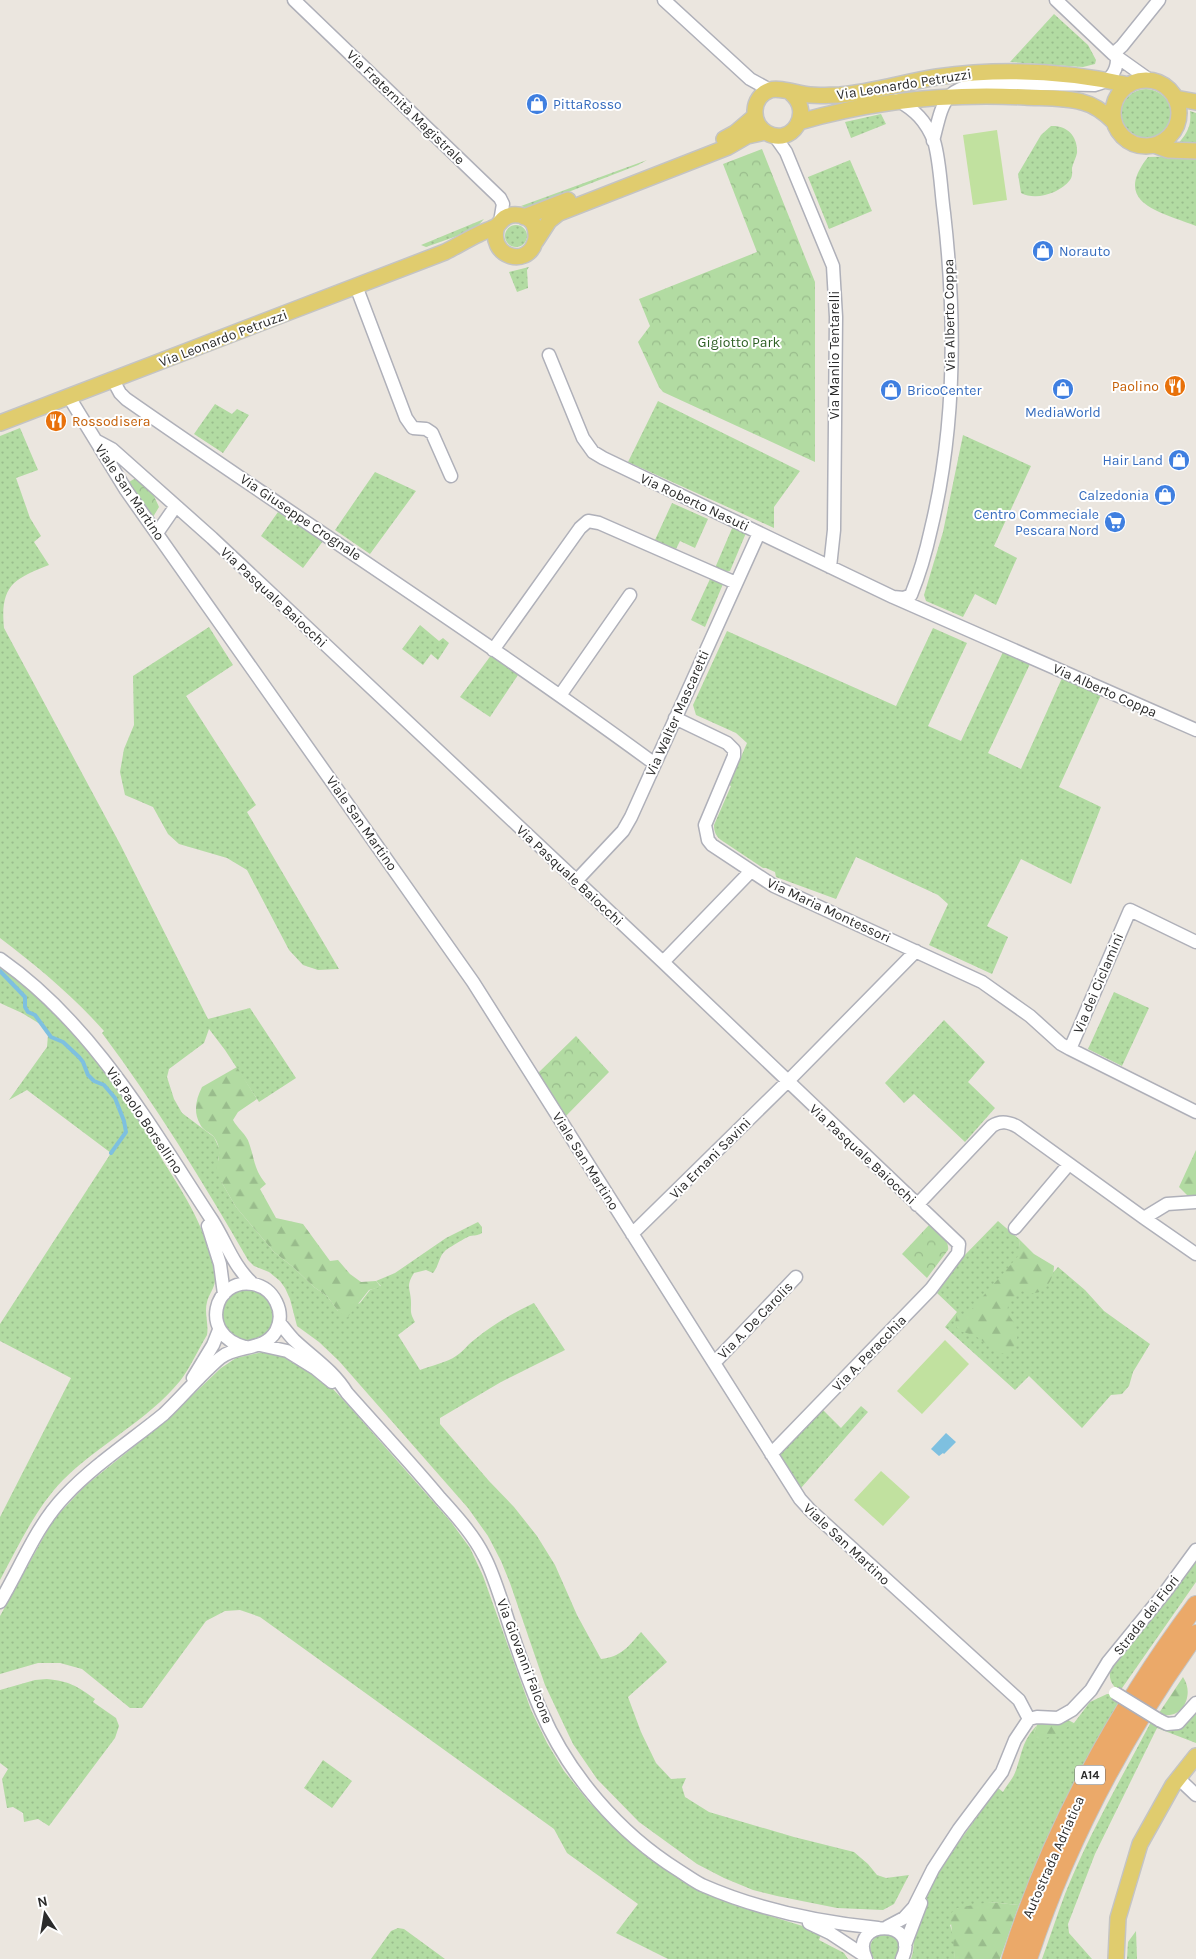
<svg xmlns="http://www.w3.org/2000/svg" width="1196" height="1959" font-family="Karla,sans-serif">
<style>
.grass{fill:url(#grass-dots)}
.forest{fill:url(#forest-firs)}
.park{fill:url(#park-crowns)}
.pitch{fill:#c1e19f}
.water{fill:#7ec0e0}
.lines{fill:none;stroke-linecap:round;stroke-linejoin:round}
.stream{stroke:#7ec0e0;stroke-width:4}
.minor-casing{stroke:#afb0b9;stroke-width:15}
.major-casing{stroke:#c4c4c4;stroke-width:18}
.highway-casing{stroke:#c4c4c4;stroke-width:20}
.minor{stroke:#fff;stroke-width:12}
.major{stroke:#e0cc6e;stroke-width:15}
.highway{stroke:#eba969;stroke-width:18}
.minor-bridge-casing{stroke:#afb0b9;stroke-width:15;stroke-linecap:butt}
.minor-bridge{stroke:#fff;stroke-width:12}
.labels{text-anchor:middle;stroke-width:4;stroke-linejoin:round;paint-order:stroke}
.shield{fill:#fff;stroke:#6b6b6b;stroke-width:1}
.shield-label{font-size:12px;font-weight:bold;fill:#2b2b2b}
.street-label{font-size:14px;fill:#2b2b2b;stroke:#fff}
.shop-label{font-size:14px;fill:#366cbe;stroke:#fff;text-anchor:start}
.park-label{font-size:14px;fill:#2c5f23;stroke:#fff}
.food-label{font-size:14px;fill:#c56008;stroke:#fff;text-anchor:end}
</style>
<defs>
<pattern id="grass-dots" width="8" height="8" patternUnits="userSpaceOnUse" patternTransform="scale(1.25)"><rect width="8" height="8" fill="#b2dba2"/><path d="M2 2h.1M6 6h.1" fill="none" stroke="#99bc8c" stroke-width="1.8" stroke-linecap="round"/></pattern>
<pattern id="forest-firs" width="22" height="20" patternUnits="userSpaceOnUse" patternTransform="scale(1.25)"><rect width="22" height="20" fill="#b2dba2"/><path d="M5 1l3.5 6h-7zM16 11l3.5 6h-7z" fill="#99bc8c"/></pattern>
<pattern id="park-crowns" width="20" height="18" patternUnits="userSpaceOnUse" patternTransform="scale(1.25)"><rect width="20" height="18" fill="#b2dba2"/><path d="M2 6a3 3 0 1 1 6 0M12 15a3 3 0 1 1 6 0" fill="none" stroke="#99bc8c"/></pattern>
</defs>
<rect width="100%" height="100%" fill="#ebe6df"/>
<path class="grass" d="M1054 14 1088 45 1096 60 1095 64 1083 67 1010 62Z
M1121 114a25 25 0 1 1 50 0a25 25 0 1 1-50 0Z
M1190 111 1196 113V146H1176C1186 135 1192 127 1190 111Z
M881 114 886 124 851 138 845 122Z
M1051 126C1067 125 1078 136 1077 153 1076 158 1073 163 1072 168 1072 172 1073 176 1070 180 1060 193 1036 201 1021 193L1018 174 1041 135Z
M1196 156V226C1161 212 1111 204 1148 157Z
M647 160 638 165 527 208 521 206Z
M850 160 872 211 829 229 808 177Z
M484 219 474 230 426 247 421 245Z
M505 236a11 11 0 1 1 22 0a11 11 0 1 1-22 0Z
M529 267 527 270 528 288 517 292 509 272Z
M658 401 800 471 774 507V528L628 462Z
M215 404 232 414 237 409 249 415 223 453 194 434Z
M20 428 38 470 16 478 30 518 41 536 34 542 49 565C13 579 0 586 4 628L120 844 208 1019 250 1008 296 1078 259 1102 225 1050 209 1029 204 1043 169 1069 167 1077 174 1099 182 1113 214 1137 220 1150 218 1161 222 1183 236 1207 274 1252 293 1267 314 1287 327 1296 338 1311 360 1303 370 1290 381 1286 376 1281 395 1273 446 1238 478 1222 482 1227V1233C477 1236 475 1235 470 1236 467 1237 448 1248 445 1251 439 1256 439 1266 433 1273L426 1270 414 1273C405 1287 411 1289 411 1303 411 1313 410 1313 415 1322L398 1335 420 1370C430 1366 448 1362 456 1356 463 1352 467 1345 474 1340 492 1325 513 1313 534 1303L565 1350 501 1382 440 1418V1424L489 1481 514 1507 537 1536 555 1565 577 1615 601 1659C621 1657 629 1646 641 1632L667 1662 628 1697 641 1732 656 1763 671 1779 686 1778 682 1787 685 1797 709 1812 794 1837 854 1852 868 1864 877 1875 886 1878 909 1875 894 1904 883 1910 837 1908 777 1896 753 1890 724 1878 697 1864 639 1822 597 1779 573 1744 545 1685 510 1583 501 1561 488 1536 468 1508 339 1361 319 1342 297 1326 290 1299 285 1288 280 1281 269 1272 254 1266 248 1260C203 1182 156 1105 102 1033L104 1031C73 996 37 966 0 938V436Z
M963 435 1031 466 994 546 1017 558 996 605 975 594 963 617 926 601 924 595 943 532Z
M375 472 416 491 370 554 335 530Z
M672 503 708 519 695 548 680 541 676 549 655 540Z
M278 512 323 541 303 568 261 536Z
M733 526 746 533 730 571 725 572 715 568Z
M710 579 723 584 705 627 691 620Z
M420 625 439 641 443 638 449 643 438 660 431 654 423 665 402 649Z
M209 627 233 665 186 696 256 805 247 812 339 969 318 970 303 965 289 950 247 870 227 858 179 844 168 834 153 807 125 795 120 772 124 749 134 725 133 676Z
M933 628 967 643 928 726 961 741 1003 652 1030 664 988 753 1021 769 1062 678 1101 695 1059 787 1101 807 1071 884 1021 859 987 926 1008 937 992 974 929 945 948 904 938 895 856 857 836 899 776 877 775 872 766 868H763L721 840C716 836 714 832 714 825L731 786 729 785 747 743 736 733 696 715 693 705 727 631 896 706Z
M492 654 518 675 490 717 460 697Z
M0 964C46 1002 86 1044 121 1093 137 1114 150 1138 163 1161 186 1197 209 1233 215 1277 216 1287 209 1293 207 1302 204 1313 209 1324 207 1335 198 1350 190 1368 180 1381 147 1421 99 1444 63 1480 35 1509 19 1545 0 1580V1517L71 1378 0 1341V1324L111 1153 27 1090 9 1100 47 1047 48 1035 40 1024 22 1013 0 1003Z
M1114 992 1149 1008 1122 1066 1088 1049Z
M944 1020 985 1062 968 1082 995 1108 965 1142 914 1094 904 1103 885 1083Z
M998 1221 1019 1239 1020 1248 1051 1275 1058 1267 1085 1290 1104 1311 1150 1344 1133 1372 1129 1386 1122 1394 1111 1395 1082 1428 1029 1376 1015 1390 945 1327 957 1312 937 1293 960 1260Z
M222 1315a26 26 0 1 1 52 0a26 26 0 1 1-52 0Z
M267 1351 277 1353 295 1364 296 1362 332 1388 349 1406 451 1522 470 1548 483 1576 531 1710 547 1743 564 1771 589 1802 617 1831 659 1865 683 1881 734 1905 822 1932 819 1940 844 1953 848 1959H668L616 1933 638 1904 567 1853 554 1829 260 1617 240 1610 225 1611 206 1621 142 1708H130L82 1669 60 1663H38L0 1674V1616L53 1520 85 1486 162 1424 221 1368 236 1358Z
M861 1406 868 1412 801 1488 778 1452 821 1408 841 1428Z
M1196 1556V1582L1120 1691C1108 1683 1108 1674 1113 1661Z
M47 1679C69 1681 77 1686 95 1699L93 1702 116 1718 119 1726 115 1738 49 1826 38 1819 24 1822 23 1813 13 1807 7 1808 2 1779 8 1769 0 1763V1690L35 1680Z
M1107 1694H1112L1120 1699C1083 1766 1049 1834 1019 1905L990 1902 950 1925 954 1937 955 1959H911L913 1952 914 1939 930 1888 943 1864 998 1788 1003 1792C1006 1786 1011 1781 1014 1775 1023 1754 1020 1744 1037 1725L1034 1733 1074 1723 1090 1702Z
M1196 1713V1743L1157 1728 1095 1854 1068 1924 1069 1933 1092 1959H1042C1050 1937 1057 1915 1065 1894 1089 1834 1122 1777 1152 1720L1184 1723Z
M323 1760 352 1781 332 1808 304 1788Z
M398 1928 404 1929 445 1959H371L391 1931Z
M1136 1931 1137 1959H1127L1128 1942Z
M879 1934C889 1933 896 1936 900 1946L895 1959H874C867 1949 870 1941 879 1934Z"/>
<path class="forest" d="M237 1067 257 1099 238 1112 233 1120C237 1128 247 1135 249 1143 255 1160 254 1170 266 1184L260 1189 276 1218 303 1224 330 1261 338 1260 350 1274 361 1282 376 1281 381 1287 369 1290 347 1318 338 1311 327 1296 314 1287 293 1267 274 1252 236 1207 222 1183 216 1167C220 1158 221 1146 214 1137 210 1132 202 1130 200 1124 193 1112 196 1099 202 1087Z
M1196 1150V1195H1187L1179 1187Z
M1019 1239 1034 1254 1054 1266C1054 1276 1047 1293 1034 1293 1031 1294 1026 1292 1022 1291 1013 1297 1003 1305 1010 1317 1012 1320 1015 1323 1016 1327 1020 1336 1015 1346 1009 1354 996 1355 988 1344 977 1337 971 1334 965 1333 958 1330L955 1323 957 1312 964 1318 1020 1254Z
M1183 1677C1196 1696 1180 1723 1159 1713Z
M1039 1720H1068L1074 1723 1055 1735 1039 1740 1035 1737 1034 1733Z
M990 1902 1019 1905 1000 1959H955L950 1914 957 1908Z"/>
<path class="park" d="M762 149 815 282V462L663 392 659 387 638 342 650 326 639 299 757 252 723 164Z
M134 479 138 480 154 496 159 507 153 517 129 482Z
M576 1036 609 1072 565 1117 537 1074Z
M929 1225C937 1232 950 1240 948 1250L927 1278 902 1254Z"/>
<path class="pitch" d="M997 130 1007 200 973 205 963 135Z
M945 1340 969 1364 922 1414 897 1391Z
M881 1471 910 1497 883 1526 854 1500Z"/>
<path class="water" d="M946 1433 956 1442 944 1454 943 1453 939 1456 931 1449Z"/>
<g class="lines">
<path class="stream" d="M0 971 25 997V1007L28 1012 35 1015 51 1037 63 1042 79 1057 83 1062 88 1075 94 1081 104 1085 115 1098 124 1121 126 1132 111 1153"/>
<g class="minor-casing">
<path id="minor" d="M294 0 500 198 503 204 500 222
M664 0 750 79 770 90
M1056 0 1113 54 1151 81
M1113 54 1122 46 1159 0
M774 135 786 152 833 266 836 317 834 530 830 567
M933 141C943 102 943 87 987 83L1095 85C1108 82 1117 73 1117 59
M356 286 406 418 413 428 426 429 432 433 451 476
M549 355 583 438 593 452 603 458 893 597 1196 730
M113 380 120 393 126 399C302 522 482 637 655 764
M69 397 126 490 473 982 800 1499 810 1510 1019 1700 1029 1719 1037 1717 1058 1718 1072 1710 1091 1690 1108 1662 1166 1591 1196 1550
M97 441 112 449 212 538 663 962 959 1244 958 1253 931 1289 771 1454
M157 533 175 507
M893 597 904 598 911 595C920 573 926 552 931 529 956 426 956 318 944 213 941 192 940 160 934 141 926 121 915 110 897 100
M493 650 580 528 588 521 599 523 736 583
M561 694 630 595
M675 718 727 743 734 750V756L705 825 708 840 712 845 774 886 982 982 1030 1016 1061 1044 1070 1049
M576 881 623 831 631 817 759 533
M1196 942 1130 910 1070 1049 1196 1112
M0 959C94 1025 150 1126 212 1220 226 1242 233 1266 253 1284
M663 962 751 871
M917 1205 992 1126C1001 1120 1009 1122 1018 1127L1144 1218 1196 1254
M1144 1218 1167 1204 1196 1202
M208 1226 220 1264 224 1294
M1015 1228 1069 1164
M632 1234 791 1078 916 951
M279 1322C284 1328 289 1335 294 1340 313 1358 333 1370 347 1393 378 1428 410 1462 440 1498 456 1516 473 1534 484 1556 492 1571 497 1588 503 1605 514 1640 526 1676 541 1711 569 1775 619 1833 678 1870 686 1875 694 1881 702 1885 759 1910 817 1922 878 1928
M260 1345 287 1351 316 1369 332 1382
M714 1363 796 1277
M193 1378 213 1345 219 1330
M0 1602C21 1567 36 1526 65 1496 94 1465 131 1441 164 1414 183 1396 200 1375 220 1358 237 1344 264 1352 276 1331 286 1312 274 1288 253 1284 214 1277 198 1335 245 1347
M1159 1720 1167 1724 1178 1723 1196 1703
M1178 1778 1196 1795
M809 1923 830 1933 865 1956
M887 1927 904 1918 914 1907 933 1869 959 1829 1002 1772 1015 1740 1029 1719
M905 1945 921 1903
M866 1959C847 1918 922 1918 902 1959"/>
</g>
<g class="major-casing">
<path id="major" d="M1113 113a33 33 0 1 1 66 0a33 33 0 1 1-66 0Z
M791 93C814 112 792 147 767 133 750 123 751 97 770 90 780 87 798 94 810 95 820 96 830 95 840 95 873 92 905 82 937 77 1001 68 1066 71 1129 85
M1175 98 1196 102
M799 122C875 100 947 93 1025 97 1044 98 1064 97 1082 102 1095 105 1105 113 1114 122
M724 139 735 133 755 116
M1154 145 1168 150 1196 151
M524 217 568 200
M536 241 549 221 559 213 728 147 747 136 765 132
M0 423 445 252C457 246 468 239 479 234 485 231 492 229 497 226 502 221 504 216 512 215 520 214 528 217 533 223 536 229 537 236 535 242 527 269 487 256 497 226
M1116 1959 1118 1918 1140 1844 1173 1785 1196 1756"/>
</g>
<g class="highway-casing">
<path id="highway" d="M1011 1959C1050 1833 1117 1711 1196 1605
M1028 1959C1066 1843 1125 1732 1196 1634"/>
</g>
<use href="#minor" class="minor"/>
<use href="#major" class="major"/>
<use href="#highway" class="highway"/>
<g class="minor-bridge-casing">
<path id="minor-bridge" d="M1115 1693 1159 1720"/>
</g>
<use href="#minor-bridge" class="minor-bridge"/>
</g>
<defs>
<g id="shop-disc" transform="scale(1.125)"><circle r="9.5" fill="#3f7fe0" stroke="#fff"/><path d="M-5-2.5h2.3a2.7 3.5 0 0 1 5.4 0H5L5.5 6h-11ZM-1.5-2.5h3a1.5 2.3 0 0 0-3 0Z" fill="#fff"/></g>
<g id="restaurant-disc" transform="scale(1.125)"><circle r="9.5" fill="#e8710a" stroke="#fff"/><path d="M-5-6h1v4h1v-4h1v4h1v-4h1v5L-1.5 .5V6h-2V.5L-5-1ZM5-6V6H3V1.5H1.5Q1.5-4 5-6Z" fill="#fff"/></g>
<g id="supermarket-disc" transform="scale(1.125)"><circle r="9.5" fill="#3f7fe0" stroke="#fff"/><path d="M-6-5.5h2.5l.6 2H6L4.5 2H-2.5L-4.4-4H-6ZM-1.5 3.2a1.3 1.3 0 1 0 .1 0ZM3 3.2a1.3 1.3 0 1 0 .1 0Z" fill="#fff"/></g>
</defs>
<g fill-rule="evenodd">
<use href="#shop-disc" x="537" y="104"/>
<use href="#shop-disc" x="1043" y="251"/>
<use href="#restaurant-disc" x="1175" y="386"/>
<use href="#shop-disc" x="1063" y="389"/>
<use href="#shop-disc" x="891" y="390"/>
<use href="#restaurant-disc" x="56" y="421"/>
<use href="#shop-disc" x="1179" y="460"/>
<use href="#shop-disc" x="1165" y="495"/>
<use href="#supermarket-disc" x="1115" y="522"/>
</g>
<g class="labels">
<rect class="shield" x="1075" y="1765.5" width="30" height="19" rx="4"/>
<g class="shield-label">
<text x="1090" y="1779">A14</text>
</g>
<g class="street-label">
<text transform="translate(904 84) rotate(-9)" y="5">Via Leonardo Petruzzi</text>
<text transform="translate(406 107) rotate(44)" y="5">Via Fraternità Magistrale</text>
<text transform="translate(949 315) rotate(-91)" y="5">Via Alberto Coppa</text>
<text transform="translate(223 338) rotate(-21)" y="5">Via Leonardo Petruzzi</text>
<text transform="translate(834 355) rotate(-90)" y="5">Via Manlio Tentarelli</text>
<text transform="translate(130 492) rotate(56)" y="5">Viale San Martino</text>
<text transform="translate(695 502) rotate(25)" y="5">Via Roberto Nasuti</text>
<text transform="translate(301 517) rotate(34)" y="5">Via Giuseppe Crognale</text>
<text transform="translate(274 597) rotate(43)" y="5">Via Pasquale Baiocchi</text>
<text transform="translate(1105 690) rotate(24)" y="5">Via Alberto Coppa</text>
<text transform="translate(677 713) rotate(-66)" y="5">Via Walter Mascaretti</text>
<text transform="translate(362 823) rotate(55)" y="5">Viale San Martino</text>
<text transform="translate(570 875) rotate(43)" y="5">Via Pasquale Baiocchi</text>
<text transform="translate(829 910) rotate(25)" y="5">Via Maria Montessori</text>
<text transform="translate(1098 983) rotate(-67)" y="5">Via dei Ciclamini</text>
<text transform="translate(145 1120) rotate(56)" y="5">Via Paolo Borsellino</text>
<text transform="translate(863 1154) rotate(43)" y="5">Via Pasquale Baiocchi</text>
<text transform="translate(710 1158) rotate(-45)" y="5">Via Ernani Savini</text>
<text transform="translate(586 1161) rotate(58)" y="5">Viale San Martino</text>
<text transform="translate(755 1320) rotate(-46)" y="5">Via A. De Carolis</text>
<text transform="translate(869 1353) rotate(-46)" y="5">Via A. Peracchia</text>
<text transform="translate(847 1544) rotate(43)" y="5">Viale San Martino</text>
<text transform="translate(1146 1615) rotate(-52)" y="5">Strada dei Fiori</text>
<text transform="translate(525 1661) rotate(69)" y="5">Via Giovanni Falcone</text>
<text transform="translate(1053 1857) rotate(-66)" y="5">Autostrada Adriatica</text>
</g>
<g class="shop-label">
<text x="553" y="109">PittaRosso</text>
<text x="1059" y="256">Norauto</text>
<text x="907" y="395">BricoCenter</text>
<text x="1063" y="417" text-anchor="middle">MediaWorld</text>
<text x="1163" y="465" text-anchor="end">Hair Land</text>
<text x="1149" y="500" text-anchor="end">Calzedonia</text>
<text x="1099" y="519" text-anchor="end">Centro Commeciale<tspan x="1099" dy="16">Pescara Nord</tspan></text>
</g>
<g class="park-label">
<text x="739" y="347">Gigiotto Park</text>
</g>
<g class="food-label">
<text x="1159" y="391">Paolino</text>
<text x="72" y="426" text-anchor="start">Rossodisera</text>
</g>
</g>
<g transform="translate(45 1914) rotate(348)" stroke="#ffffff" stroke-width="4" paint-order="stroke">
<path d="M0-4L9 19L0 12L-9 19Z" fill="#2b2b2b"/>
<text y="-8" font-size="14" font-weight="bold" text-anchor="middle" fill="#2b2b2b">N</text>
</g>
</svg>
